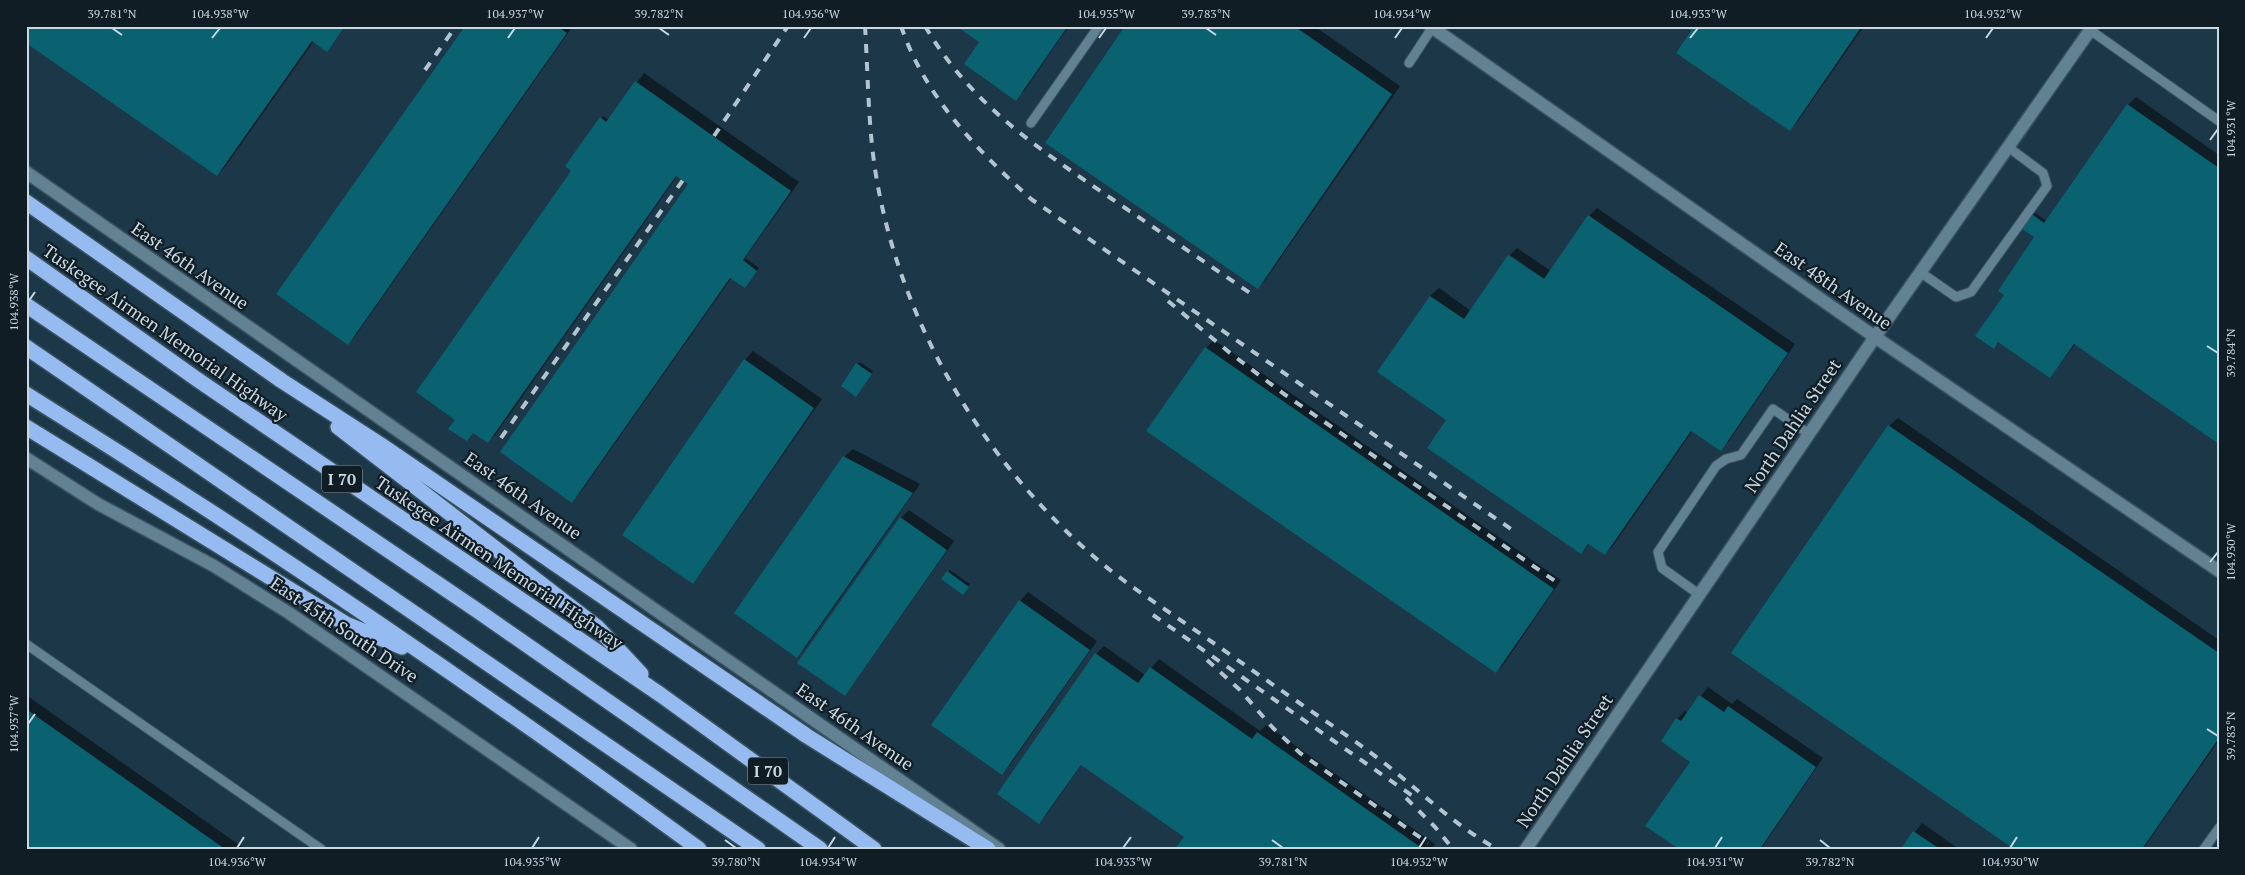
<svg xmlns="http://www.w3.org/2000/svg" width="2245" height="875" font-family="'PT Serif',serif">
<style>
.shadow{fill:#0007}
.building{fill:#0a6271}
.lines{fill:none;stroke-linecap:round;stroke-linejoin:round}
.service-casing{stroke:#3a5260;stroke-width:11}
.tertiary-casing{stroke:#3a5260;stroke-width:15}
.secondary-casing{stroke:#3a5260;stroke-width:15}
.motorway-casing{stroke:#3a5260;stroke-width:18}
.service{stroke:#628193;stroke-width:9}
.tertiary{stroke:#628193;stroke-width:12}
.secondary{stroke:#628193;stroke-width:12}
.motorway{stroke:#95bbf0;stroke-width:15}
.rail{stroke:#b2c4d0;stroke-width:4;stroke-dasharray:9 9;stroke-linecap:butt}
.ticks{fill:none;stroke:#c9d9e4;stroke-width:2}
.labels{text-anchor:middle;stroke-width:4.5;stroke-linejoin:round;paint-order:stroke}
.shield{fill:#111d25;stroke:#92a1ab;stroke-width:1}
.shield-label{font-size:16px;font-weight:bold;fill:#c9d9e4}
.street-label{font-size:18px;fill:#c9d9e4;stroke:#111d25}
.neatline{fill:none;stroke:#c9d9e4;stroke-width:2}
.ticks-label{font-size:12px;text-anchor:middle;fill:#c9d9e4}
</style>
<rect width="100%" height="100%" fill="#1b3748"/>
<path class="shadow" d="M466 26H573L356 335 348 343Z
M958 26H1069L1024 91 1015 99 981 42Z
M1127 26H1314L1400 86 1266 279 1258 288Z
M1687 26H1864L1798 121 1790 129Z
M26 41H314L225 167 217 175Z
M644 73 799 182 745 258 759 268 747 284 732 277 580 493 572 501 690 184 678 175 496 434 488 442 456 420 601 118 603 116 609 120Z
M2136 97 2219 155V442L2076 343 2050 377 1999 342 1994 347 2005 294 2040 232 2021 226 2032 211 2047 221 2128 105Z
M1597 208 1795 344 1729 441 1720 449 1693 430 1613 546 1605 554 1590 543 1581 553 1448 419 1430 296 1439 288 1471 311 1548 284 1549 282 1510 255 1517 248 1551 271 1589 216Z
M1214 340 1561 580 1504 664 1496 672 1206 348Z
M753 351 822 399 700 574 692 582 624 535 745 360Z
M860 362 873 371 858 393 857 364Z
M1898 418 2219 640V740L2143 849H2017L1733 652 1889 426Z
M853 449 920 484 805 648 797 656 844 457Z
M909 510 954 541 852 686 844 694 901 518Z
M950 570 970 584 965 591 948 572Z
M1028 592 1097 641 1010 765 1002 773 933 724 1020 601Z
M1104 646 1145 675 1159 659 1260 731 1266 725 1435 844 1432 849H1177L1185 836 1082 764 1047 814 1039 822 1096 654Z
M1708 687 1732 704 1737 699 1823 758 1761 849H1681L1691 761 1677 719 1685 711 1688 713Z
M26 695 245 849H26Z
M1922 823 1959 849H1902Z"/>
<path class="building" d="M26 26H345L327 52 312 41 217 176 26 43Z
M465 26H557L567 33 348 345 276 294Z
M956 26H1068L1016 101 964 64 979 42Z
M1125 26H1294L1392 94 1258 289 1045 143Z
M1685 26H1862L1790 131 1676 53 1691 31Z
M635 81 791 191 743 260 757 271 745 288 730 278 572 503 500 452 688 184 676 176 488 443 473 433 467 441 448 429 455 420 416 392 571 171 565 166 600 117 606 122Z
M2127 104 2219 168V444L2074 344 2050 378 1998 342 1994 349 1975 336 2004 295 1998 291 2034 237 2019 227 2029 212 2044 223Z
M1588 215 1788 353 1721 451 1691 431 1605 555 1588 544 1581 554 1427 448 1446 420 1377 372 1430 296 1464 319 1508 255 1544 279Z
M1205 347 1554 589 1496 673 1146 431Z
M744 359 814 408 693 584 622 535Z
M856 363 872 374 856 397 841 386Z
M1888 425 2219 653V738L2142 849H2014L1731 653Z
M843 456 913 493 797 658 734 613Z
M900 517 947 550 845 696 797 663Z
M947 571 969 587 963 595 941 579Z
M1019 600 1090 650 1002 775 931 725Z
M1095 653 1138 683 1150 667 1252 739 1257 732 1423 849H1175L1184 837 1081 765 1039 824 997 794Z
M1699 695 1724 712 1728 706 1816 767 1760 849H1679L1645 826 1690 762 1661 741 1676 718 1681 721Z
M26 709 225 849H26Z
M1913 831 1940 849H1901Z"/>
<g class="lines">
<g class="service-casing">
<path id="service" d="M2090 30 2219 121
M1409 63 1432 28
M1031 123 1099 26
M1920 272 1956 297 1971 292 2047 186 2043 173 2008 147
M1700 595 1662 568 1658 552 1716 466 1726 459 1741 455 1773 409 1809 434
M26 644 321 849
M2204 849 2219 828"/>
</g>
<g class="tertiary-casing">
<path id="tertiary" d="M1430 26 1875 337 2219 571
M1526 849 1875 337 2093 26"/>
</g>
<g class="secondary-casing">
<path id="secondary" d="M26 172 999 849
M26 458 98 504 214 566 289 613 631 849"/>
</g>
<g class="motorway-casing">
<path id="motorway" d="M26 202 282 381 381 445 807 736 988 849
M26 258 198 380 661 695 874 849
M26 305 478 611 820 849
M26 347 758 849
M26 394C256 537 480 689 699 849
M26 427 346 624 402 647
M338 427 597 627 641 674"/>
</g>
<use href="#service" class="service"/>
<use href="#tertiary" class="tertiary"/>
<use href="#secondary" class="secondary"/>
<use href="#motorway" class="motorway"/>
<path class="rail" d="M865 26C868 74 868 122 875 169 898 318 979 456 1092 555 1118 578 1147 597 1176 617 1217 645 1257 674 1298 702 1328 723 1359 743 1388 766 1424 795 1456 826 1497 849
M901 26C925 97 977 150 1031 199L1511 529
M925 26C972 106 1038 148 1112 199 1159 231 1206 263 1253 295
M425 70 456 26
M714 136 788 26
M1168 301 1230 353 1284 394 1555 581
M501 438 683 180
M1153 615 1417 799
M1207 660 1240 690 1273 728 1300 753 1428 843
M1406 798 1435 827 1453 849"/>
</g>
<path class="ticks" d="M112 28 122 35M659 28 669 35M1206 28 1216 35M212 38 220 28M508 38 515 28M804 38 811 28M1099 38 1106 28M1395 38 1402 28M1690 38 1698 28M1986 38 1993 28M2210 140 2218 129M28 302 35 292M2207 346 2218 353M2210 562 2218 552M28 724 35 714M2207 729 2218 736M725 840 736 848M1272 840 1283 848M1820 840 1830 848M237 848 244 837M532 848 539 837M828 848 835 837M1123 848 1131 837M1419 848 1426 837M1715 848 1722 837M2010 848 2017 837"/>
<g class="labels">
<g class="shield">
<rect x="322" y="465.5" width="40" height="27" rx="4"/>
<rect x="748" y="757.5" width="40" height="27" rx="4"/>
</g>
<g class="shield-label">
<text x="342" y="485">I 70</text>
<text x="768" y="777">I 70</text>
</g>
<g class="street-label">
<text transform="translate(190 266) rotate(35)" y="6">East 46th Avenue</text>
<text transform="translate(1833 286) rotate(35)" y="6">East 48th Avenue</text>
<text transform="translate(165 333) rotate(35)" y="6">Tuskegee Airmen Memorial Highway</text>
<text transform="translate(1793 426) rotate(-56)" y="6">North Dahlia Street</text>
<text transform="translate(523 496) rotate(35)" y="6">East 46th Avenue</text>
<text transform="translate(499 563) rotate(34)" y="6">Tuskegee Airmen Memorial Highway</text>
<text transform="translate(344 630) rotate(34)" y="6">East 45th South Drive</text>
<text transform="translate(855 727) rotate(35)" y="6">East 46th Avenue</text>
<text transform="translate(1565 761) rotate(-56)" y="6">North Dahlia Street</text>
</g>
</g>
<rect width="2245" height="875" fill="none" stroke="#111d25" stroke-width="55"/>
<rect x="28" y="28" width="2190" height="820" class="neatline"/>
<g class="ticks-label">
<text x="112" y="18">39.781°N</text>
<text x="220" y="18">104.938°W</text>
<text x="515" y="18">104.937°W</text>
<text x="659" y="18">39.782°N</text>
<text x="811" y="18">104.936°W</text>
<text x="1106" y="18">104.935°W</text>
<text x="1206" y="18">39.783°N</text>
<text x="1402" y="18">104.934°W</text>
<text x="1698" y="18">104.933°W</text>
<text x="1993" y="18">104.932°W</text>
<text transform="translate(2231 129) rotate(-90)" y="4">104.931°W</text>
<text transform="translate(14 302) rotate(-90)" y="4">104.938°W</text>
<text transform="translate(2231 353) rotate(-90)" y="4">39.784°N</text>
<text transform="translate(2231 552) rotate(-90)" y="4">104.930°W</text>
<text transform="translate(14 724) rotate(-90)" y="4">104.937°W</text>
<text transform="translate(2231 736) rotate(-90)" y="4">39.783°N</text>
<text x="237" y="866">104.936°W</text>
<text x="532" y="866">104.935°W</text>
<text x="736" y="866">39.780°N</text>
<text x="828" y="866">104.934°W</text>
<text x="1123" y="866">104.933°W</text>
<text x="1283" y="866">39.781°N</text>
<text x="1419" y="866">104.932°W</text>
<text x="1715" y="866">104.931°W</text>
<text x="1830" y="866">39.782°N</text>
<text x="2010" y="866">104.930°W</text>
</g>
</svg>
